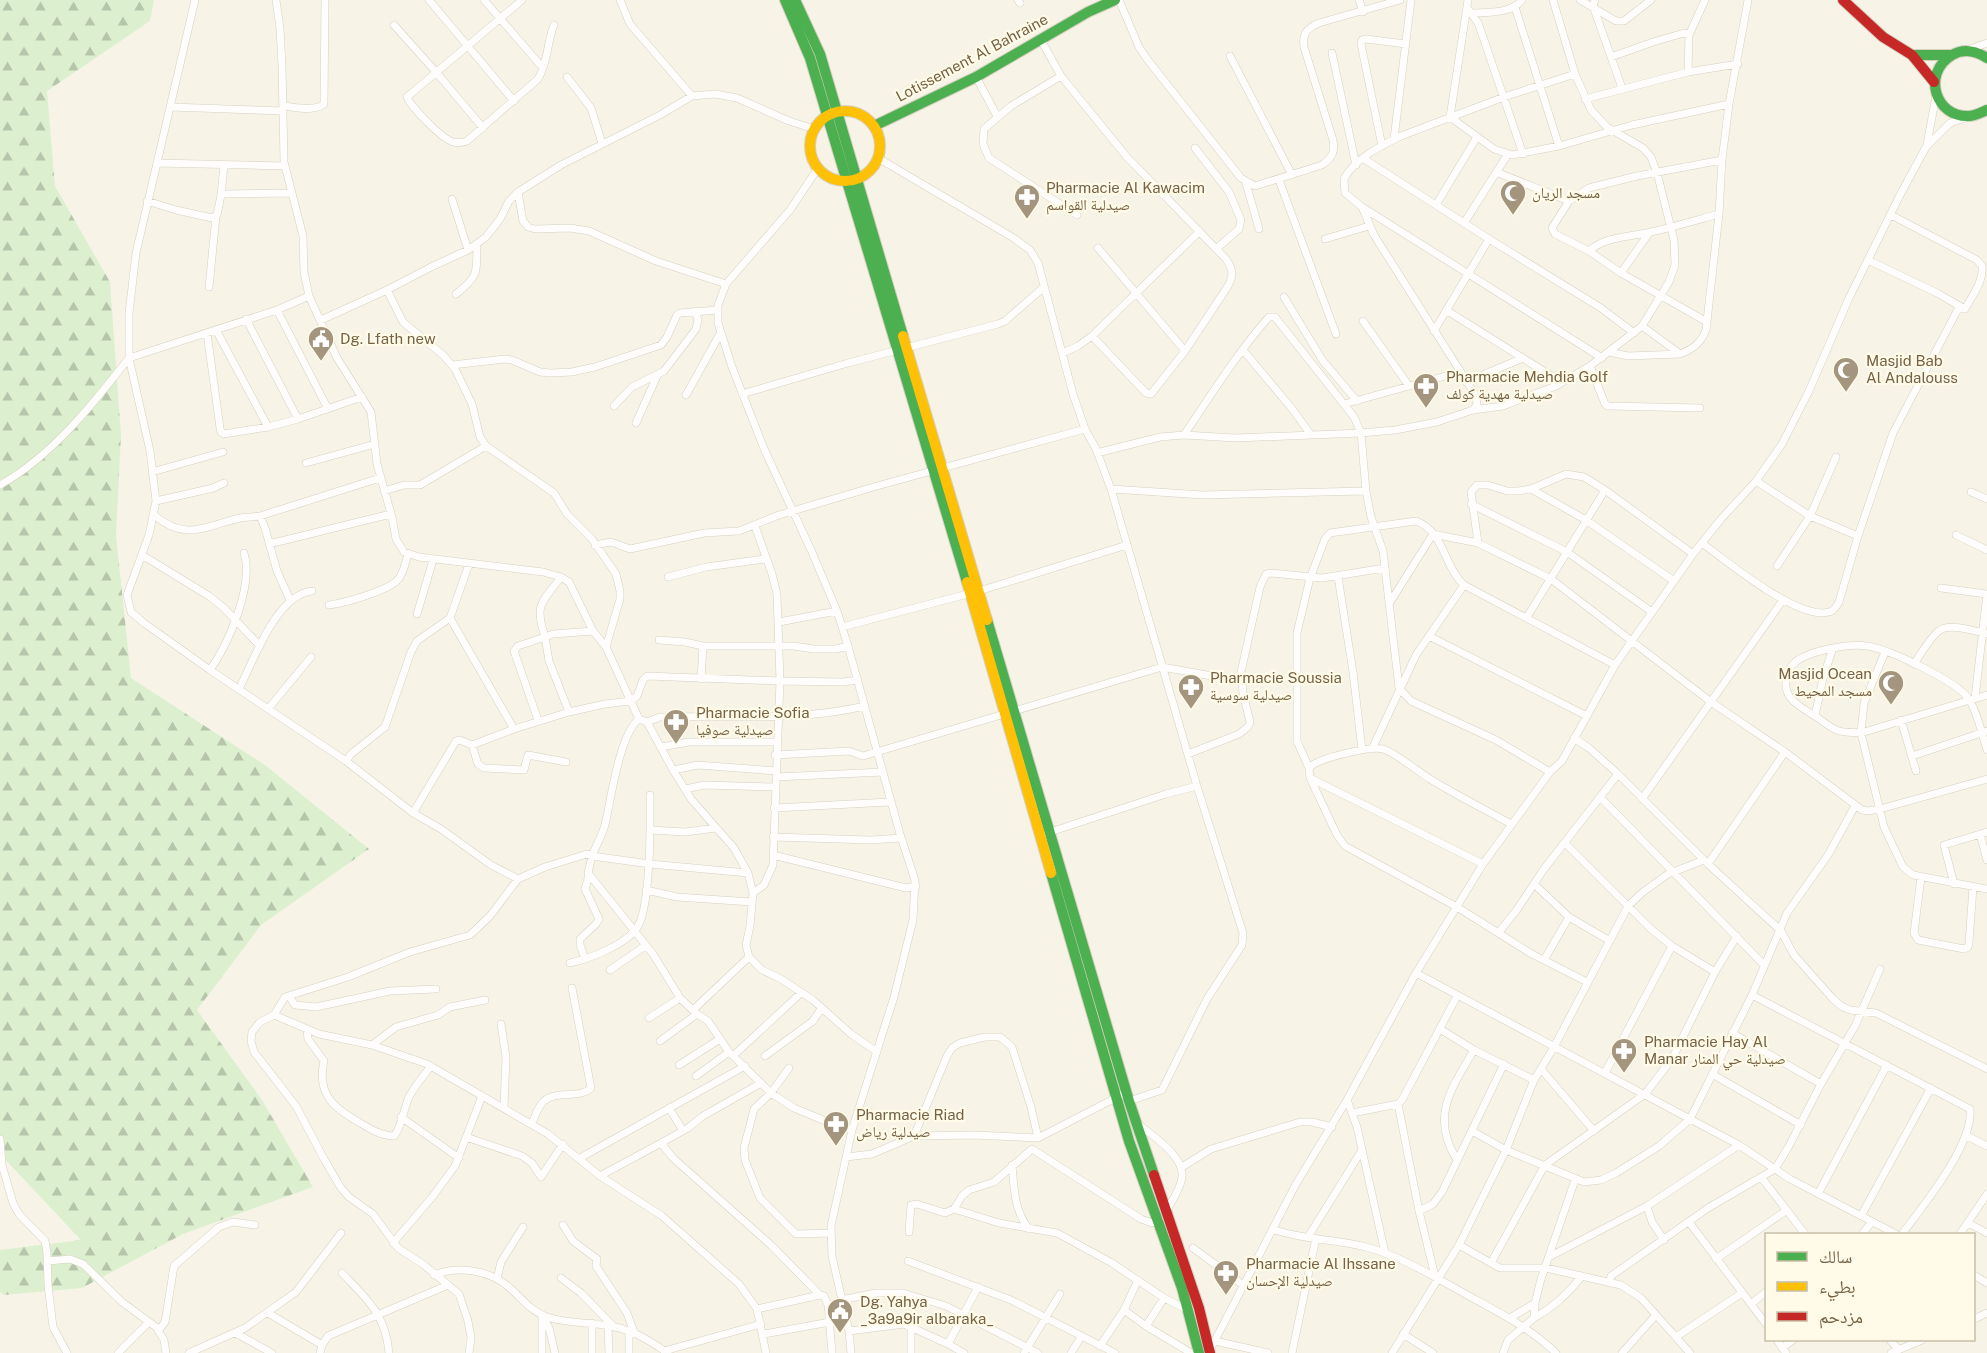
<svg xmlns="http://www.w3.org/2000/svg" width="1987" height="1353" font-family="'Public Sans','Noto Naskh Arabic',sans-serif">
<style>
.forest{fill:url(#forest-firs)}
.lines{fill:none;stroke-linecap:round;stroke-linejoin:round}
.street-casing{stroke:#d6d0c2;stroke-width:8}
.fast-casing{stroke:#d5cfc0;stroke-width:12}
.slow-casing{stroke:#d5cfc0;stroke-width:12}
.jam-casing{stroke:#d5cfc0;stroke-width:12}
.street{stroke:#fefdfb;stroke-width:7}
.fast{stroke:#4caf50;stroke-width:10}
.slow{stroke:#ffc107;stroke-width:10}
.jam{stroke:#c62828;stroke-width:10}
.labels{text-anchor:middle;stroke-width:4.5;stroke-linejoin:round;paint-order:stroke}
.street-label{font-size:15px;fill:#766245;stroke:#fffbe8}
.poi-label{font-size:15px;fill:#766245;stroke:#fffbe8;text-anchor:start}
</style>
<defs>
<pattern id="forest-firs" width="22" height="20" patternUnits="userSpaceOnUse" patternTransform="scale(1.5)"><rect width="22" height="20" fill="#dcf0d0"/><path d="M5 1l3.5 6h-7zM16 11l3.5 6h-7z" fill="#b7c6ab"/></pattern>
</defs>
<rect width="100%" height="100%" fill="#f7f4e7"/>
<path class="forest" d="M0 0H154L150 21 47 91 55 186 110 282 121 435 116 535 131 678 265 765 369 849 261 925 197 1010 262 1100 313 1187 183 1234 82 1288 4 1295 0 1292V1250L81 1240 0 1154Z"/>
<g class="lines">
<g class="street-casing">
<path id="street" d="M276 0 280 28 282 66 284 162 303 236 304 272 309 296 337 358 371 412 377 464 392 517 396 539 404 552 419 557 543 572 561 577 569 582 593 631 606 647 639 719 647 722 673 770 691 799 734 848 748 873 753 893 750 926 746 945 749 957 762 970 781 979 813 1000 851 1034 877 1052
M429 0 514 101
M484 0 543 68
M522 0 407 97C412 108 441 138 453 142 458 143 462 143 467 141L538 79C548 63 547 42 554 25
M620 0 630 24 692 96
M1018 0 1020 3
M1119 0 1139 47 1147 59 1241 178 1255 186 1322 165C1333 157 1335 152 1333 140L1304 47C1302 34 1307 28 1319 23L1400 0
M1359 0 1363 12
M1468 0 1450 117 1494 149 1512 155 1559 146 1632 125 1729 104
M1580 0 1616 21H1624L1651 0
M1595 0 1593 6 1622 88
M1515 7 1559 146
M1468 9 1478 23 1483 37 1523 154
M1471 13C1487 12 1511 14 1522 0
M394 25 436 72 483 128
M1689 35 1705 0
M1041 40 1061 76 1126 156 1226 259C1233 269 1234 275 1228 286L1185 351 1098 248
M1970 49 1987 43
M1332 53 1356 165
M1230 56 1292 175
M1611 57 1653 42 1684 33 1689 35 1688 72
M1061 76 1011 106 984 129 983 144 989 158 1077 215
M567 77 591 108 602 143
M976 77 997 116
M1585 99 1688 72 1738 64
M283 106C295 107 314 112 324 104L325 0
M170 107 283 111
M1394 139 1411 0
M1927 144 1936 96
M1382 146 1361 44 1362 40 1366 39 1406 44
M1195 148 1229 192 1241 220 1239 229 1216 249
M878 158 1012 237 1030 250 1038 263 1073 394 1085 429 1096 449 1111 489 1197 786 1243 933 1242 945 1207 999 1162 1090 1129 1101
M1364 159 1489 239 1601 308 1634 333
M157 163 285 166
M818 168 790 210 726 284 718 305V323L732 367 765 451 811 550 837 611 848 646 900 834 915 880 913 920 894 997 852 1130 831 1226 832 1256 849 1331 851 1353
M1496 172 1569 201
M1279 180 1336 334
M1246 183 1259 229
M518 192 523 221 528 227 535 229 570 228 589 231 656 261 726 284
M221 195 224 166
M452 199 468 250
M147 201 176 210 212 218 217 215 221 195 224 194 291 193
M1436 205 1477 137
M1362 207 1602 358
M1464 223 1508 154
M1325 239 1369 226
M1589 251C1606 236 1630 237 1651 232 1674 227 1697 220 1719 214
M1868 260 1937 293 1963 308
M1621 273 1649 233
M209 287 216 216
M387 290 403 322 443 355 455 369 472 404 480 437 486 446 554 493 567 514 592 539 616 574 620 591V599L606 647
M456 294C480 275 476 273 477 244
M309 296 277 310 129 358 150 451 156 501 149 535 127 595 131 612 144 623 210 670 346 761 413 813 441 829 491 865 518 879 545 867 587 854 592 856C596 845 602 836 605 825 611 800 619 735 639 719
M1284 297 1323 361 1357 401
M277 310 328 409
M1446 310 1561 382
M246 319 298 419
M321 320 387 290 431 267 468 250 486 237 500 219 509 201 518 192 561 165 660 115 692 96 715 94 737 98 789 121 814 129
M1363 321 1409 386
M1707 322 1621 273 1589 251 1555 234 1552 228 1569 201 1589 188 1637 176 1722 160
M1642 326 1680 354C1693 349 1701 343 1706 330L1719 214 1722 160 1729 104 1748 0
M216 330 268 427
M1434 331 1489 239
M207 333 220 428 221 432 224 434 268 427 298 419 362 397
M1092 336 1199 232
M1243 350 1293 410 1311 435
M1609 352 1628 356 1680 354
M1063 353 1078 346 1092 336 1146 393 1151 394 1185 351
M452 365 505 359 512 360 540 372 550 373 572 372 595 367 661 345 667 337 677 315 680 313 718 310
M1590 366 1605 404 1608 406 1700 408
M1466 382 1523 358
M742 394 848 363 998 324 1005 321 1044 287
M686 395 721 332
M1344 404 1460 372
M614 406 632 387 664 371 696 329 698 320 695 311
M1473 410 1477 405 1476 396 1374 235 1362 207 1345 193 1344 179C1354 159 1382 145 1401 136L1504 97 1575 74
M636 423 657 376
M1184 435C1211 395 1237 353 1269 317H1275L1354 417 1361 433 1366 491 1371 517 1383 551 1399 688 1411 701 1496 740 1550 772
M1097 453 1160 437 1184 435 1236 438 1361 433 1395 430 1437 422 1473 410 1503 406 1556 386 1590 366 1642 326 1669 282 1675 265 1674 240 1657 173 1651 157 1643 148 1607 127 1591 110 1575 74 1553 0
M306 463 375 444
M152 472 223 452
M1756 481 1810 516 1858 536
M0 485C52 456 93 404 129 358V313L136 253 195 0
M1111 489 1203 495 1366 491
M1531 489 1586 520 1674 581
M384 491 404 485H420L486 446
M1971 492 1987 499
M156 501 213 488 224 483
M1471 504 1567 552 1652 612
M154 515C186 542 205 526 240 518 247 517 253 517 260 516L265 528 277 571 290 600
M260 516 380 478
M755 526 772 574 777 594 780 681 843 682 858 680
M1956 535 1987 550
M1702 543C1726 561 1799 621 1829 612 1835 611 1836 606 1839 602L1858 536 1893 433 1958 309H1965C1972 296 1984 281 1982 266L1977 260 1891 215
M269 544 391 514
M595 545 611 542 630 549 704 533 739 531 779 515 877 486 1085 429
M1693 554 1605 490 1584 477 1566 474 1531 489 1518 491H1507L1488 485H1477L1471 492 1478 543 1551 579 1711 702 1785 752 1862 810 1868 811 1880 809 1987 779
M142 555 209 596 224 608 260 646
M469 564 450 618 514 729 569 712 549 661 545 637 553 634 593 631
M1777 566 1810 516 1836 457
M668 577 706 567 765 559
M1338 577 1353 672 1362 750
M1941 588 1987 594
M1389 604 1433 534 1478 543
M329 605C344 603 393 590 400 577 404 570 406 561 408 554
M417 614 433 560
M1527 617 1605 490
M779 622 837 611
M842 627 979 591 1127 545
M1429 636 1585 715
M659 640 685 642 703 646H793L814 649H836L848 646
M1885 652 1864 703 1861 733 1884 827 1903 867 1913 875 1987 889
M1914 664C1921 654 1930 637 1940 630 1951 623 1975 631 1987 634
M210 670C229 643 254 585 244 553
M701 679 703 646
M239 689C254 660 276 595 312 591
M1987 695 1970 700 1861 733C1854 732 1846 733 1839 731 1830 728 1823 721 1815 716 1799 706 1781 698 1787 676 1788 672 1790 667 1793 664 1806 651 1850 643 1867 646 1889 649 1956 681 1968 698 1977 710 1982 735 1987 750
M1975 698 1987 594
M268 709 311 657
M569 712 605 704 631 701 637 696 643 680 647 676 780 681 773 865 764 885 753 893
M1815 716 1823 678 1833 648
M538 720 514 651 518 646 545 637C534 603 542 603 561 577
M1901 720 1916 771
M647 722 660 717C730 715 796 722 865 706
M1574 738 1589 748 1618 774 1708 864 1781 931 1794 955 1833 999 1841 1006 1850 1010 1876 1013 1987 1069
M472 745 478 764 484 768 524 770 528 755 566 762
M661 747 689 742H777
M1372 749 1416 655 1464 585
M1188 754 1239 734 1248 727 1250 722 1243 693 1241 672 1260 587 1266 574 1271 573 1322 578 1385 568
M775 755 849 751 863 756 1162 667 1240 681
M1912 756 1987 731
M346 761 351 754 385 727 411 652 417 641 450 618
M1309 768 1297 741V633L1310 578 1325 539 1330 533 1416 521C1444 531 1444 567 1464 585L1615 665
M673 770 698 765 776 771
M776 777 883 772
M1310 778 1483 864
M686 789 704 785 775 787
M650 795V830
M1600 797 1764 965
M1642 799 1783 600
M774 808 890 802
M413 813 456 741 460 740 472 745 514 729
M1511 824C1484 809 1456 795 1430 779 1417 771 1396 753 1383 749 1371 746 1317 758 1309 768L1310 778 1337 835 1345 846 1457 907 1530 953 1587 982
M1047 833 1166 794 1197 786
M1980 834 1987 860
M773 837 871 840 901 838
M1565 843 1651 929 1672 946 1715 972
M773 855 906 888 916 886
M1708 864 1785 752
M748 873 650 864 592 856 588 873 653 954 680 998 697 1014 708 1021 729 1052 771 1093 794 1108 835 1125 852 1130
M1921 877 1914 933 1918 940 1964 949 1968 947 1969 943 1973 887
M518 879 490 916 470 935 410 952 348 977 285 997 274 1015 319 1034 372 1045 427 1064 548 1134 600 1176 662 1216 739 1284 757 1309 766 1353
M1534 884 1569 917 1610 941
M1954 884 1944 845 1987 832
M646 890 677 897 752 902
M1499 932 1516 911 1544 869 1618 774
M585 959 580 945V939L596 924 599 919 585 889 589 875
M1544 960 1569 917
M570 963C589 959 628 944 638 926 648 910 650 850 650 830L685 832 716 828
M610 970 645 946
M1416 973 1690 1119 1739 1145 1790 1179 1896 1234
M1752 995 1970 1109C1974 1144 1923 1206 1902 1234
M289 996 295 1005 316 1007 390 991 436 989
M693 1010 749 957
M274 1015 260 1022 252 1032 251 1041 254 1052 296 1106 324 1159 341 1188 349 1197 373 1214 398 1248 424 1265 459 1294 468 1321 471 1338 469 1353
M649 1018 680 998
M501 1024 506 1057 504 1107
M1440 1029 1474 1050 1534 1080
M307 1030 308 1039 324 1061C316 1095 335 1109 362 1124 372 1130 382 1136 394 1136 401 1129 404 1108 409 1097 415 1086 423 1076 431 1066
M1732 1033 1821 1084
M660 1041 697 1014
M372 1045 396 1027 438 1015 450 1007 485 1000
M733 1056 801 993
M765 1056 813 1021 821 1009
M679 1065 720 1039
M789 1068 771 1093 754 1109 744 1148 745 1160 760 1198 796 1234 830 1233
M1541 1069 1594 1131
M1605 1073 1672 946
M1712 1074 1801 1125
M696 1076 729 1052
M1347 1100 1357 1127 1385 1253
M1398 1104 1419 1211 1435 1276
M669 1108 683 1131
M1352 1113 1398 1104 1402 1100 1457 996
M401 1117 459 1158
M532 1123C535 1117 538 1106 544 1101 556 1090 580 1099 591 1088L572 988
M1138 1124C1152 1135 1185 1157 1182 1177 1181 1189 1171 1202 1166 1212
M1472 1131 1506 1150 1584 1182 1601 1180 1616 1173 1659 1146 1690 1119 1752 995 1787 913 1828 855 1855 806
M914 1136 947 1056 952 1048 960 1043 985 1037H1000L1012 1047 1031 1107 1038 1138
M1967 1136 1987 1146
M466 1137 522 1156 532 1163 541 1177 563 1144
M0 1139 2 1165 13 1203 19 1214 45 1241 47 1253 48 1285 53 1327 67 1353
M661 1143 673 1158 772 1246 820 1295 824 1296 828 1305 832 1353
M846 1157 872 1154 914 1136 974 1135 1038 1138 1127 1092
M580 1158 745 1066
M1457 1160C1430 1117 1451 1089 1474 1050
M1012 1165C1014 1187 1014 1211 1029 1229
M1182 1167 1211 1149 1300 1122H1312L1332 1127
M600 1176 661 1143 688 1128 703 1116 761 1083
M1761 1177 1805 1234
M1818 1194 1887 1065
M1647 1206 1652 1222 1664 1240
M954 1209 962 1196 969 1190 994 1182 1032 1149 1141 1219 1152 1223 1159 1219
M1419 1211 1433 1204 1442 1192 1504 1064
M1861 1216 1931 1088
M1689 1222 1766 1324
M1968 1223 1987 1233
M563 1225 573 1241 597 1259 596 1266 627 1313 634 1332
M1272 1229C1302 1240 1335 1239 1366 1247 1403 1257 1436 1278 1469 1296 1500 1313 1530 1328 1556 1353
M909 1232 911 1205 917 1204 945 1213 954 1209 999 1223 1057 1233 1112 1263 1164 1298 1188 1310
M1862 1234 1872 1222
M1960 1234 1987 1194
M1308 1237 1362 1150
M393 1243 433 1196 455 1166 482 1096
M1459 1245 1500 1268H1546L1621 1285 1641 1298 1690 1353
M1193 1248 1243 1285
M1549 1257 1647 1206 1739 1145
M1716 1259 1787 1210
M48 1261 70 1259 83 1264 122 1302 156 1327 164 1340 166 1353
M908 1261 1011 1300 1115 1353
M1491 1263 1545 1165 1645 1094 1672 1059 1715 972 1737 936
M342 1273C367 1299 386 1315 389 1353
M434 1275C458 1265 491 1270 511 1289 522 1299 532 1312 547 1317 568 1324 593 1322 615 1327 635 1331 651 1342 668 1353
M1974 1275 1987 1283
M561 1278 581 1293 614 1327
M497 1279 501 1262 523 1227
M1609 1283 1611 1276 1708 1208 1775 1169 1789 1146 1821 1084 1855 1026 1880 969
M841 1300 876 1293H903L946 1306 1038 1353
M1751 1304 1766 1292
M757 1309 820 1295
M1124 1310 1146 1326 1191 1353
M268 1313 322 1345
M542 1315 549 1328 555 1353
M542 1317V1353
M1510 1318 1535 1303
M1534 1318C1554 1307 1568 1294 1582 1276
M1974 1319 1987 1313
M592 1323V1353
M608 1326 609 1353
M1146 1326 1164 1298
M159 1330 165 1322 174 1266 219 1227 233 1222 255 1225
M849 1331 904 1324 948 1344 964 1353
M235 1333 272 1353
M764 1334 830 1322
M1403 1334 1433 1353
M1676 1337 1742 1293
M1777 1340 1786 1353
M1890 1340 1898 1349
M1215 1341 1268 1353
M948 1344 978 1287
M1100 1346 1124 1310 1138 1280
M1782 1348 1793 1340
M1210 1350 1296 1184 1347 1100 1416 973 1483 864 1550 772 1562 761 1615 665 1693 554 1721 519 1756 481 1782 444 1809 391 1849 298 1900 195 1926 147 1950 123 1965 118
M664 1351 761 1324
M118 1353 149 1322
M189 1353 245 1328 296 1292 341 1233
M320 1353 322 1345 328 1336 448 1285
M629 1353V1331
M911 1353V1328
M1024 1353 1060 1294
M1071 1353 1081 1337
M1292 1353 1316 1238
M1392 1353 1459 1245 1506 1150 1534 1080 1554 1047 1628 906 1643 892 1668 874 1704 860
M1503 1353 1508 1340 1534 1318 1535 1303 1541 1279 1575 1180
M1622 1353 1656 1315
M1891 1353 1922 1340"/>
</g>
<g class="fast-casing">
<path id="fast" d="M785 0 810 58 967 582
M795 0 820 54 903 336
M1912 55H1951
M1987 58C1976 51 1964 48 1952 55 1921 74 1936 118 1969 116 1975 116 1982 112 1987 110
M874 126 976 77 1088 12 1115 0
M987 620 1129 1101 1154 1175
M1051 873 1129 1141 1182 1288 1199 1353"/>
</g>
<g class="slow-casing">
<path id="slow" d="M810 146a35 35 0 1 1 70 0a35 35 0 1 1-70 0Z
M903 336 987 620
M967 582 1051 873"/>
</g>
<g class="jam-casing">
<path id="jam" d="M1843 0 1883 37 1912 55 1934 82
M1154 1175 1199 1308 1210 1353"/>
</g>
<use href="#street" class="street"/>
<use href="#fast" class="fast"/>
<use href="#slow" class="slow"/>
<use href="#jam" class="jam"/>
</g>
<defs>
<g id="mosque-pin" transform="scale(1.35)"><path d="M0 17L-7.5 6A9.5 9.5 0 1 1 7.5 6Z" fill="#a3957e" stroke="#fffbe8"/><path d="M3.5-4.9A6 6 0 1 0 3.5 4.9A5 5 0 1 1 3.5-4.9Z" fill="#fff"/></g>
<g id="pharmacy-pin" transform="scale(1.35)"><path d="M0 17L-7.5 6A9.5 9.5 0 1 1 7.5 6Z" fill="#a3957e" stroke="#fffbe8"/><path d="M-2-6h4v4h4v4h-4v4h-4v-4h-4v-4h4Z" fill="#fff"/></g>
<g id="civic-pin" transform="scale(1.35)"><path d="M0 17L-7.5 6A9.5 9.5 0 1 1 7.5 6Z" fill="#a3957e" stroke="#fffbe8"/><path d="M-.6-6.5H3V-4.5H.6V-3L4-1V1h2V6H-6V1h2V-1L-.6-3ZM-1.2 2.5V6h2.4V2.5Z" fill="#fff"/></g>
</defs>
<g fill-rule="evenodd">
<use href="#mosque-pin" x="1513" y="193"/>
<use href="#pharmacy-pin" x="1027" y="197"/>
<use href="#civic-pin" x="321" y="339"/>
<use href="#mosque-pin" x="1846" y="370"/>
<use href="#pharmacy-pin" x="1426" y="386"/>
<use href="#mosque-pin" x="1891" y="683"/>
<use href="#pharmacy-pin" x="1191" y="687"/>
<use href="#pharmacy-pin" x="676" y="722"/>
<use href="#pharmacy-pin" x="1624" y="1051"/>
<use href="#pharmacy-pin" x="836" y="1124"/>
<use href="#pharmacy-pin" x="1226" y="1273"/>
<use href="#civic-pin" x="840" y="1311"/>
</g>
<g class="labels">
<g class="street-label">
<text transform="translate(972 58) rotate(-28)" y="5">Lotissement Al Bahraine</text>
</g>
<g class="poi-label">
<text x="1046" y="193">Pharmacie Al Kawacim<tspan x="1046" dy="17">صيدلية القواسم</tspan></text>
<text x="1532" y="198">مسجد الريان</text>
<text x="340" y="344">Dg. Lfath new</text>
<text x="1866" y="366">Masjid Bab<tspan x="1866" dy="17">Al Andalouss</tspan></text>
<text x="1446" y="382">Pharmacie Mehdia Golf<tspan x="1446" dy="17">صيدلية مهدية كولف</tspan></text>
<text x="1872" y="679" text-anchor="end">Masjid Ocean<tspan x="1872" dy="17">مسجد المحيط</tspan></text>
<text x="1210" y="683">Pharmacie Soussia<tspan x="1210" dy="17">صيدلية سوسية</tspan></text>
<text x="696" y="718">Pharmacie Sofia<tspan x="696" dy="17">صيدلية صوفيا</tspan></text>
<text x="1644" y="1047">Pharmacie Hay Al<tspan x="1644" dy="17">Manar صيدلية حي المنار</tspan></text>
<text x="856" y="1120">Pharmacie Riad<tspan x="856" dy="17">صيدلية رياض</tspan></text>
<text x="1246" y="1269">Pharmacie Al Ihssane<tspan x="1246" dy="17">صيدلية الإحسان</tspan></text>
<text x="860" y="1307">Dg. Yahya<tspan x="860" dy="17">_3a9a9ir albaraka_</tspan></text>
</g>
</g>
<rect x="1765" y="1233" width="210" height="108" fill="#fffbe8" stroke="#c8bea7" stroke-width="1.5"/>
<rect x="1777" y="1252" width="30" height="9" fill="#4caf50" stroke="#c8bea7" stroke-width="1.5"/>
<text x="1819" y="1263" font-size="18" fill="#766245">سالك</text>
<rect x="1777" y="1282" width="30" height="9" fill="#ffc107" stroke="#c8bea7" stroke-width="1.5"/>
<text x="1819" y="1293" font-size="18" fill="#766245">بطيء</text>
<rect x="1777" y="1312" width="30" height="9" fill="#c62828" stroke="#c8bea7" stroke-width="1.5"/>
<text x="1819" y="1323" font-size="18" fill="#766245">مزدحم</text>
</svg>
